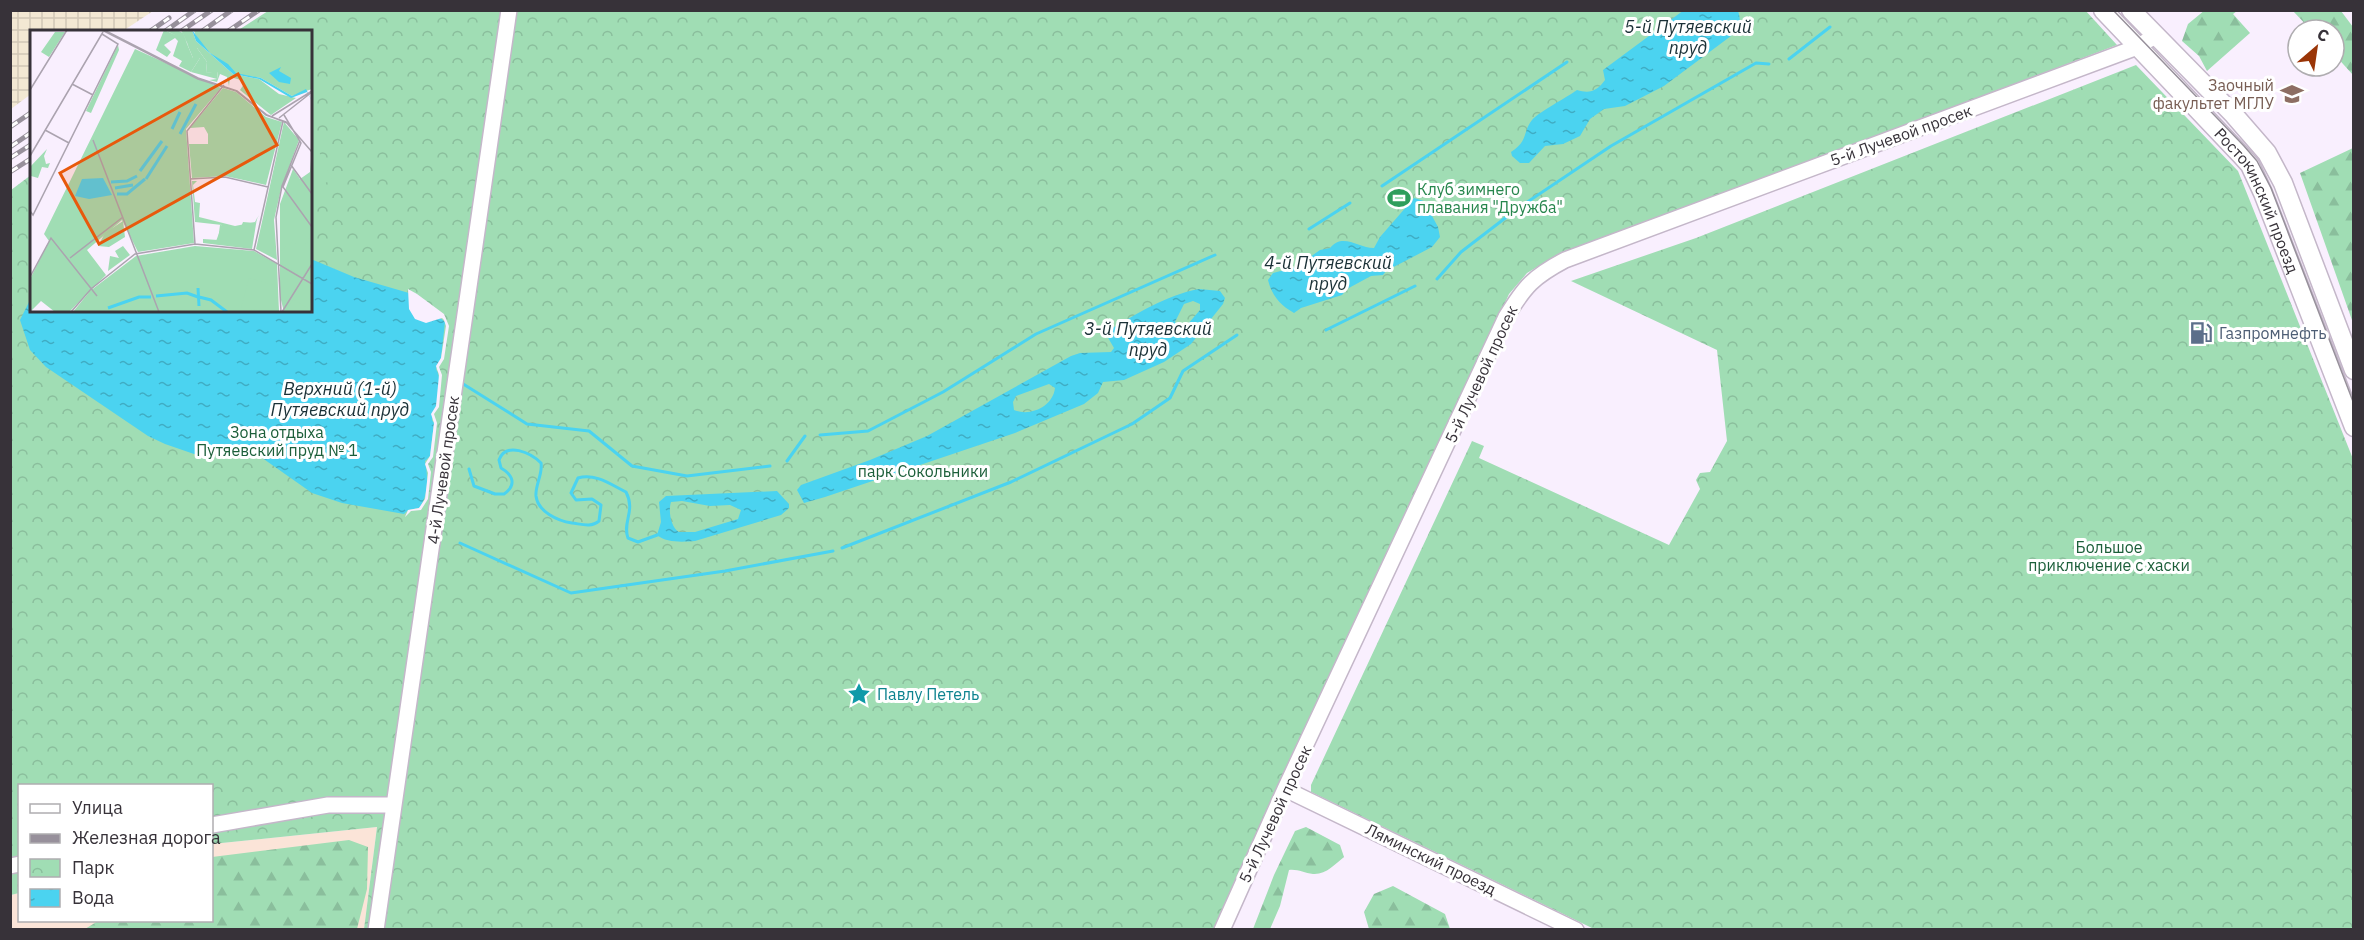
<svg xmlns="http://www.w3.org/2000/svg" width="2364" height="940" font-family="'IBM Plex Sans',sans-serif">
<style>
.industrial{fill:url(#industrial-grid)}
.medical{fill:#fbe4d8}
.forest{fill:url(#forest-firs)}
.park{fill:url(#park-crowns)}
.pitch{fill:#a0ddb4}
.water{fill:url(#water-ripples);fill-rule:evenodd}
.pier{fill:#f9effe}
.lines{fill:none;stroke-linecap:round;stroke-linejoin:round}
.stream{stroke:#4bd3f0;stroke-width:3}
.minor-casing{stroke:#c4b7c9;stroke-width:18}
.major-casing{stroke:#c4b7c9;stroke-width:21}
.minor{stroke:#fff;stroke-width:15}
.major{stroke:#fff;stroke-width:18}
.tram{stroke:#97909b;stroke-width:1.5}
.rail-casing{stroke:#97909b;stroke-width:5}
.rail{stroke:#fff;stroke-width:3;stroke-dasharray:9;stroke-linecap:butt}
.labels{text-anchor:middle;stroke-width:6;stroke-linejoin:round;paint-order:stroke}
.education-label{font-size:16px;fill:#785e54;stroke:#fff;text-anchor:end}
.street-label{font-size:16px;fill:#373239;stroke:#fff}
.leisure-label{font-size:16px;fill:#27864d;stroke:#fff;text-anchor:start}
.service-label{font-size:16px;fill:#4e5e75;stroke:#fff;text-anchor:start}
.park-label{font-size:16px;fill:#1c5f3a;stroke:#fff}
.culture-label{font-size:16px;fill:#0d838f;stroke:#fff;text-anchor:start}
.water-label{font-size:18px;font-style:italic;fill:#1a3036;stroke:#fff}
.inset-river{fill:none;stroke:#4bd3f0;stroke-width:3}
.inset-road{fill:none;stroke:#aba3af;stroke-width:1.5}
.view{fill:#e8590c;fill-opacity:0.15;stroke:#e8590c;stroke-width:3}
.inset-edge{fill:none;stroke:#373239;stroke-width:3}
</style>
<defs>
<pattern id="industrial-grid" width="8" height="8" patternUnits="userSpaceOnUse" patternTransform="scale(1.5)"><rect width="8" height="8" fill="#f3e8d3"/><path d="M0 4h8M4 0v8" fill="none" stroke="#d1c7b6"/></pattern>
<pattern id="forest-firs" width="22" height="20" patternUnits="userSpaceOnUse" patternTransform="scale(1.5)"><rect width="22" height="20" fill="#a0ddb4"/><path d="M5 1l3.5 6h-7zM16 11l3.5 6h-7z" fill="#8abe9c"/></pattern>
<pattern id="park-crowns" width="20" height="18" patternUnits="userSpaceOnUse" patternTransform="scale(1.5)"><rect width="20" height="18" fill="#a0ddb4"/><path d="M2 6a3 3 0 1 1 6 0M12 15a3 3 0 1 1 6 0" fill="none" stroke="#8abe9c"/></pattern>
<pattern id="water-ripples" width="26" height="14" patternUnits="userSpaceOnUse" patternTransform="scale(1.5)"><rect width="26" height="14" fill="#4bd3f0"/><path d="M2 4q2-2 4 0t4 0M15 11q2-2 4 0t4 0" fill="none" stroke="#3facc3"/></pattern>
</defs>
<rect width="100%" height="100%" fill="#f9effe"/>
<path class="industrial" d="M11 10H153V11L123 31 32 32 31 94 11 109Z"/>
<path class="medical" d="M377 827 364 929 11 930V895L19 893 20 920H212V844Z"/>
<path class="forest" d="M2205 10 2237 11 2233 14 2250 33 2207 71 2199 56 2182 41 2188 24Z
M2293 11H2341L2353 27V75L2334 54V30H2311Z
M2353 148V323L2300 173Z
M1306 827 1340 845 1344 857C1335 864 1326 875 1313 874 1304 873 1298 869 1289 870L1280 906 1270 929H1253L1274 875 1295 831Z
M349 840 368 847 367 889 357 929H85L98 921 212 920V857Z
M1393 886 1445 914 1450 929H1369L1364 912 1374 894Z"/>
<path class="park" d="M2085 10 2117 45 1549 260 1527 273 1509 294 1219 929H364L377 827 212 844V786H20L19 893 11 895V190L31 175 32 310H310V32L237 31 268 11Z
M2136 65 2238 171 2353 459V929H1594L1311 792V785L1472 441 1484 446 1479 458 1669 545 1700 489 1696 480 1700 473 1710 472 1727 441 1717 350 1571 281 1696 238Z"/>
<path class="pitch" d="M316 145 332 180 311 189V148Z"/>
<path class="water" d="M1684 10 1738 11C1742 23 1739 27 1731 36L1664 86 1625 106 1604 109 1590 119 1580 136 1563 144 1545 146 1529 163H1520L1512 156 1511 152C1529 140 1522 133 1532 120 1540 111 1566 98 1577 90 1590 94 1597 91 1605 80L1603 70Z
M1414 198 1424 201 1438 227 1440 237 1432 247 1386 271 1383 275 1371 276 1347 289 1342 295 1301 308 1294 313C1280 305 1272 296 1268 280L1273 273 1296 267 1320 250 1330 248C1343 232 1358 248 1374 248L1380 237Z
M311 259 354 277 409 293 445 322 441 358 436 369C444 382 436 406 432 420L434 423 430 456 425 461C428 475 429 496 419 508L408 510 404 514 342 503 312 493 258 455 242 451 219 450 205 454H194L165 444 148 436 46 367 30 350 20 320 31 298 32 310H310Z
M1199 289 1220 291 1225 298 1223 304 1191 344 1164 362 1124 380 1103 382 1098 393 1084 404 1015 433 825 497 804 503 797 490 801 485 870 460 927 436 1071 356 1080 353 1111 352 1114 348 1107 336 1109 330C1137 314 1166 295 1199 289ZM1193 301 1200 304V310L1187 325 1179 327 1175 322 1184 304ZM1049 384 1055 388C1053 406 1031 417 1014 410L1013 402 1016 396Z
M777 491 789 504V508L781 515 695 541C683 542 666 543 657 535L661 522 659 502 666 496ZM682 501 710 506 730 505 741 510 738 519 695 532H679C671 528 668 511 671 502Z"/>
<path class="pier" d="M408 289 417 294 444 314 449 326 444 359 439 367 442 375 439 407 434 414 437 423 433 457 428 464 431 472 428 499 421 510 411 511 405 517 408 510 419 508 425 499 428 473 425 464 430 456 434 423 431 414 436 406 439 375 436 366 441 358 446 326 444 320 442 318 426 323 415 319 409 309Z"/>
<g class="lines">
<path class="stream" d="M1789 59 1830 27
M1382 186 1567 62
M1309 229 1350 203
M1437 279 1461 252 1517 209 1611 146 1756 63 1769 64
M1326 330 1415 286
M460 382 527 424 589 431 632 466 687 476 770 466
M820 435 868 431 943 392 1036 334 1215 255
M787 461 805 436
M469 469 474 486 495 494H504C517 485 513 475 501 468L499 460C506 441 531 453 541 463 543 474 535 485 536 496 538 512 558 521 572 523 581 524 591 528 599 521L601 505 592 499 576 500 571 493 578 478C595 473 610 484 626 492 636 511 622 522 628 538L638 542 660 534
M460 543 571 593 725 571 833 551
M842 548 1011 482 1132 424 1170 398 1183 371 1237 335"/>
<g class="minor-casing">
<path id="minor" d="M1285 789 1576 930
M212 825 328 805H394
M10 866 20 864
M376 930 509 10
M1222 930 1285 789 1506 317C1525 286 1533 277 1565 260L2132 49 2156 36"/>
</g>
<g class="major-casing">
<g id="major">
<path id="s1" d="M2103 10 2240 154 2250 165 2263 193 2354 427"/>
<path d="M2131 10 2234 115 2267 153 2283 183 2354 370"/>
</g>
</g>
<use href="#minor" class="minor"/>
<use href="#major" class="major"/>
<path class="tram" d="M2113 10 2244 146 2257 161 2271 188 2354 404"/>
<g class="rail-casing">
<path id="rail" d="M149 32 169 18
M164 32 195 10
M180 32 212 10
M201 32 232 10
M227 32 259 10
M10 127 32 112
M10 147 32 132
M10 158 32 144
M10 172 32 158"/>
</g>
<use href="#rail" class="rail"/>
</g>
<defs>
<g id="university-bare" transform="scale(1.8)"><path d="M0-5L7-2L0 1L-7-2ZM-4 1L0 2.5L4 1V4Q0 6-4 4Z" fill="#8d6e63" stroke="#fff" stroke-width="2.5" paint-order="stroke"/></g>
<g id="stadium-bare" transform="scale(1.8)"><path d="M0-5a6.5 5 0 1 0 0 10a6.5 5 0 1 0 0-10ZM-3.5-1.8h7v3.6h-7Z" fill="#2e9e5b" stroke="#fff" stroke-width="2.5" paint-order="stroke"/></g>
<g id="fuel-bare" transform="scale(1.8)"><path d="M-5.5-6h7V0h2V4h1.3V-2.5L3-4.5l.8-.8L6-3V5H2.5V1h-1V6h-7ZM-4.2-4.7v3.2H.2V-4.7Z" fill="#5c6f8a" stroke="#fff" stroke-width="2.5" paint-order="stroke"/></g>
<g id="sight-bare" transform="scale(1.8)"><path d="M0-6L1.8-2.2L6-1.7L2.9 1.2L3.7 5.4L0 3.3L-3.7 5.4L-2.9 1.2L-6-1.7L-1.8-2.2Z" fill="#0f9aa8" stroke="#fff" stroke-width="2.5" paint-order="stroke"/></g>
</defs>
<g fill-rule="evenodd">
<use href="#university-bare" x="2292" y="94"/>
<use href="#stadium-bare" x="1399" y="198"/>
<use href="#fuel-bare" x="2201" y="333"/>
<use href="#sight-bare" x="859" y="694"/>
</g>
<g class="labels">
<g class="education-label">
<text x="2274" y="91">Заочный<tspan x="2274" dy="18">факультет МГЛУ</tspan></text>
</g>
<g class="street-label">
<text transform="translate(1901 135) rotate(-20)" y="6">5-й Лучевой просек</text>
<text dy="6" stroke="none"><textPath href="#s1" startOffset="248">Ростокинский проезд</textPath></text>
<text transform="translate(1481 374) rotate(-65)" y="6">5-й Лучевой просек</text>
<text transform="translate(443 470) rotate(-82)" y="6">4-й Лучевой просек</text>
<text transform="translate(1275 814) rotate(-65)" y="6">5-й Лучевой просек</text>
<text transform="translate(1431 859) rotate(26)" y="6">Ляминский проезд</text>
</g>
<g class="leisure-label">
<text x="1417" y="195">Клуб зимнего<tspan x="1417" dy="18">плавания "Дружба"</tspan></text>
</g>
<g class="service-label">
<text x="2219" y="339">Газпромнефть</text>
</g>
<g class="park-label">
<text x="277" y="438">Зона отдыха<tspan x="277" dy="18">Путяевский пруд № 1</tspan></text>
<text x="923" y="477">парк Сокольники</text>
<text x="2109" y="553">Большое<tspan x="2109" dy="18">приключение с хаски</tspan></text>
</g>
<g class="culture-label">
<text x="877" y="700">Павлу Петель</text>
</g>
<g class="water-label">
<text x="1688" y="33">5-й Путяевский<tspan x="1688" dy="21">пруд</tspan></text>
<text x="1328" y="269">4-й Путяевский<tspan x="1328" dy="21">пруд</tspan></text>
<text x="1148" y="335">3-й Путяевский<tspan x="1148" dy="21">пруд</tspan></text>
<text x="340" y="395">Верхний (1-й)<tspan x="340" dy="21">Путяевский пруд</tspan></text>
</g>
</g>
<g transform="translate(30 30)">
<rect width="282" height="282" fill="#f9effe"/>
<path d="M135 0H147L153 3 158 15 167 18 177 32 176 43 188 41 187 49 161 42 170 28H163L156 11Z" fill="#a0ddb4"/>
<path d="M134 0 155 9 163 28H170L161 42 149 36 152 31 143 26 148 11 145 8 134 15 141 22 137 27 126 20ZM151 0H162L166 11 203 44 229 49 249 64 266 68 241 85 210 60 214 54 211 50 200 47 199 56 197 47 190 44 187 52 179 50 187 49 188 42 176 43 177 32 167 18 161 21ZM17 119 14 126 16 134 20 133 18 138 12 137 8 148 1 146 0 137ZM162 151H167L163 155 165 172 170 173 169 187 205 196 225 192 229 185 214 216 185 214 192 195 165 192ZM93 191 95 207 79 217 68 216 75 203ZM93 216 100 225 78 241 80 226 89 228 85 221Z" fill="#a0ddb4"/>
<path d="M164 0H282V59L262 66 231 48 207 44 180 23 166 8ZM25 2H35L19 27 11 22ZM88 15 89 20 61 83 56 81ZM105 19 191 58 156 99 164 213 108 222 92 190 57 220 76 245 39 282H25L11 271 0 282V249L19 211 14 204ZM193 58 206 62 236 87 252 92 236 155 195 146 162 148 159 114H178V104L174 97 160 98ZM254 92 269 110 251 159 244 190 247 230 226 219ZM281 129 282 130V282H254L250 266V174L263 139 270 149 280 142ZM227 188 222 219 173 213V209L188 210 190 195 211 197 213 192 225 193ZM165 216 224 221 247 234 249 282H43L60 261 106 226Z" fill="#a0ddb4"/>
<path d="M281 198 282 232 272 247 251 233V221L264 210V213L277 214ZM219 248 245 255 249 282 211 278ZM263 269 282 281V282H255Z" fill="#a0ddb4"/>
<path d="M162 0 180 23 198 34 206 43 231 48 262 66 276 59 282 71 277 62 261 68 229 49 203 44 166 11ZM251 37 249 41 261 48 260 54 249 52 239 43ZM73 148 82 165 59 169 45 166 52 149Z" fill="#4bd3f0"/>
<path class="inset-river" d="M142 99 150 82M150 104 166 74M110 141 132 111M116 149 137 116M81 152 97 151 107 146M85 158 103 155M87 164H97L115 149M168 258 169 276M126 266 157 263 168 267M169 267 181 270 197 282M78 278 109 267H121"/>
<path class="inset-road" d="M72 0 168 49 206 61 236 85 256 92 282 122M74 0 168 48 207 61 237 85 257 93M42 54 63 65M0 60 37 0M254 85 271 113 253 157 282 197M242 86 282 61M249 88 282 62M15 100 39 113M63 110 129 282M0 126 73 2M261 135 282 164M160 149 195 147 238 157M0 181 3 185 88 14 72 4M165 214 157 101 194 55M224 220 253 91M40 228 93 187M0 247 21 208 67 266M41 282 61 259 105 224 165 214 224 220 282 254M251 282 246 187 252 156 270 110M252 282 282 234"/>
<path class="view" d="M208 44 247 115 69 214 30 143Z"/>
<rect width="282" height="282" class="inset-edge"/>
</g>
<rect width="2364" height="940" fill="none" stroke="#373239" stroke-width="24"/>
<rect x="18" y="784" width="195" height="138" fill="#ffffff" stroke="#afadb0" stroke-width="1.5"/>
<rect x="30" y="804" width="30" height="9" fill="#ffffff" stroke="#afadb0" stroke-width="1.5"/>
<text x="72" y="814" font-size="18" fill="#373239">Улица</text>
<rect x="30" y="834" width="30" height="9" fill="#97909b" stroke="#afadb0" stroke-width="1.5"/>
<text x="72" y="844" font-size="18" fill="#373239">Железная дорога</text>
<rect x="30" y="859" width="30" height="18" fill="url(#park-crowns)" stroke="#afadb0" stroke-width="1.5"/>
<text x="72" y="874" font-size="18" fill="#373239">Парк</text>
<rect x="30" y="889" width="30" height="18" fill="url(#water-ripples)" stroke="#afadb0" stroke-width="1.5"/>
<text x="72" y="904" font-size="18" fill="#373239">Вода</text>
<g transform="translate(2316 48) rotate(29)"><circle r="28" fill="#ffffff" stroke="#afadb0" stroke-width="1.5"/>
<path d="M0-4.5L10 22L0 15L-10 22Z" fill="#9a3507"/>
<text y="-9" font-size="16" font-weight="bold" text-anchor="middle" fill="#373239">С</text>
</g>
</svg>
